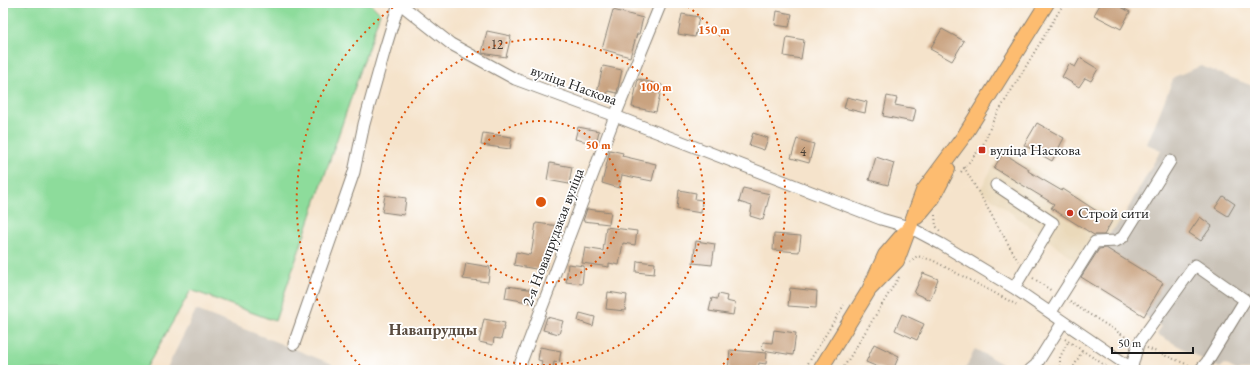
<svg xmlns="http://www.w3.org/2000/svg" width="1258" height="373" font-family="'EB Garamond',serif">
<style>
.built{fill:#ead9ba}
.industrial{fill:#cac3b8}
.green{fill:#8ddc9b;stroke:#547c5c}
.building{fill:#c9a380}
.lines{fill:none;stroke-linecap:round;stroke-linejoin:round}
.minor-casing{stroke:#888074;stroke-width:13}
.major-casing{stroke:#888074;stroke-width:16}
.path{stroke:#888074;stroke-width:2;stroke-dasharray:1 3;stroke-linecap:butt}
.minor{stroke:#fff;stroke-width:11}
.major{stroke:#fdbc70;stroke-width:14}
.ring{fill:none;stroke:#de560d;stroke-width:2;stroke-dasharray:2 4}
.poi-dot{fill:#c8321e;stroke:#fff;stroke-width:1.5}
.labels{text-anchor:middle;stroke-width:3.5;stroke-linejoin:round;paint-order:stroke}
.number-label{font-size:13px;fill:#473e35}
.street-label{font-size:15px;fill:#1c1c1c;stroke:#fff}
.poi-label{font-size:15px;fill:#1c1c1c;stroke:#fff;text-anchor:start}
.neighbourhood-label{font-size:16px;font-weight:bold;fill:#594b3f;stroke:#fff}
.centre{fill:#de560d;stroke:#fff;stroke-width:2}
.ring-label{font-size:12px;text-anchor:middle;font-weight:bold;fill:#de560d;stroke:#fff;stroke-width:3.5;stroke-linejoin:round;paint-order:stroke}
</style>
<rect width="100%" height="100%" fill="#fff"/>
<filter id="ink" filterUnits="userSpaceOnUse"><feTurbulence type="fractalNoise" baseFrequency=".025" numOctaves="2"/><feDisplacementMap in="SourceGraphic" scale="8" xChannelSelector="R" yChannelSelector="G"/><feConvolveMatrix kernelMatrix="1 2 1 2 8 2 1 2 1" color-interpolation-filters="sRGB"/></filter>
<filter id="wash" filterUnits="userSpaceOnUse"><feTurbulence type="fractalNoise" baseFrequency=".012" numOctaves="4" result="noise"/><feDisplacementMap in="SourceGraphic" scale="16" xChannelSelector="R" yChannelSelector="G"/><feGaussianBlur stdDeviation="0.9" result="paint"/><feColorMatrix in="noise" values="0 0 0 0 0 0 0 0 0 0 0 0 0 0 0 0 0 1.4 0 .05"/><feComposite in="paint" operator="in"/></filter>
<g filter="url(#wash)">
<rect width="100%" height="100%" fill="#f5e3cb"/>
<path class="built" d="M1002 150 1121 221 1079 263 980 190Z"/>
<path class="industrial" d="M1201 66 1255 87V370H1236L1225 364 1220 368 1207 362 1157 334 1161 327 1154 321 1073 273 1097 235H1108L1121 221 1161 150 1147 144 1174 77Z
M196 310 332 364 330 370H166Z
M975 349 1013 370H965Z"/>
<path class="green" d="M3 3H370L380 13 275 321 191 290 145 370H3Z"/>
<g id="blocks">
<path class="building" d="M1101 3H1114L1130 12 1121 29 1094 15Z
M613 10 643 18 639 34H637L630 57 602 49Z
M777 11 792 14 789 27 775 25Z
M682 14 699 17 695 37 678 34Z
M942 29 964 41 952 61 930 49Z
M487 31 511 36 506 57 482 53Z
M787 37 804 40 801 59 784 56Z
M1080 58 1098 69 1091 81 1085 78 1079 87 1062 77 1069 64 1075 67Z
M603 66 622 70 617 93 608 91 606 99 596 97Z
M638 79 662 85 656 112 632 107Z
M887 96 897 98 895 105 916 109 913 122 883 116Z
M847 97 867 102 865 113 844 108Z
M1037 123 1064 138 1052 161 1024 145Z
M578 127 599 131 596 144 575 139Z
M483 133 512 137 510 149 481 145Z
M753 133 768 138 764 150 749 145Z
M797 139 814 144 809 163 791 158Z
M610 150 623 153 622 156 656 164 652 181 622 175 619 188 602 183Z
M1003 153 1029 169 1028 171 1062 191 1063 189 1112 221 1104 235H1094L1051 208 1054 204 994 168Z
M876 157 894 163 888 185 869 180Z
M550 163 572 167 569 184 547 180Z
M743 188 770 194 763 220 750 216 752 206 739 202Z
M679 190 696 193 695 199 702 200 701 213 677 209Z
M385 195 406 198 404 215 382 212Z
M1223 196 1235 204 1228 216 1215 208Z
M587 209 611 212 609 224 583 221Z
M1200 217 1212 226 1201 241 1189 233Z
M536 223 559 226 557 240 552 239 546 271 514 265 516 252 530 255 532 249Z
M606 227 637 231 635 245 623 243 619 265 609 263V267L582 263 585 248 603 251Z
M774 234 801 236 799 252 773 250Z
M696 241 715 244 712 265 693 263Z
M1106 248 1163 283 1144 316 1081 277 1099 249Z
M637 261 655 263 654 274 636 272Z
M466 263 490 267 488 282 463 279Z
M568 264 584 266 582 284 566 282Z
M923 273 938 279 930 300 914 293Z
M507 286 535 290 533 303 505 298Z
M790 288 817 291 816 308 788 306Z
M608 292 627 295 625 311 606 309Z
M718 294 727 296 726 301 735 303 733 315 709 311 712 298 717 299Z
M580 313 595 317 593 326 578 321Z
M902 314 924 324 917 340 895 330Z
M547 317 563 321 559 334 543 330Z
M484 319 505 323 501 339 494 338 493 345 479 342Z
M774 330 796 333 793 355 762 350 763 342 772 343Z
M874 344 899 356 893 370H885L866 362Z
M540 347 561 351 559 363 554 362 553 368 541 366 542 361 538 360Z
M730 350 767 353 766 364 759 363 758 370H728Z"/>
</g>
</g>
<g filter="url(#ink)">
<use href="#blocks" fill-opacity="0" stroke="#888074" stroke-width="1"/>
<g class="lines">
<g class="minor-casing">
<path id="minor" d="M399 3 451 44 515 79 615 116 881 219 909 227 941 244 1014 288 1134 370
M996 185 1053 223 1014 288
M1051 312 1095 242 1116 241 1123 237 1170 161
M294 344 354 172 364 124 385 49 399 3
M518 370 615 116 661 3
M1030 370 1036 365 1063 322
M1131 370 1138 344 1195 265 1245 300 1207 362 1200 370"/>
</g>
<g class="major-casing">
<path id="major" d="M917 217 933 198 948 169
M869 290 897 261 923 191 964 136 1047 3
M820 370 869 290 885 255 904 233"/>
</g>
<path class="path" d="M964 167 1018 261
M961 172 983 145 993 121 1064 3
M935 215 936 226 940 231
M910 263 917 256 932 260 1019 306
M1033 278 1052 291
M1070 302 1129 339
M1065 339 1112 370
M1147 348 1191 366
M804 370 844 305
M842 370 899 277
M1060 370V357L1068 342
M1072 370 1082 351"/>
<use href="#minor" class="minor"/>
<use href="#major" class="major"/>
</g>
</g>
<g class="ring">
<circle cx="541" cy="202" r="81"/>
<circle cx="541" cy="202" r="163"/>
<path d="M364 370A244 244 0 0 1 399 3M683 3A244 244 0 0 1 718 370"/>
</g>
<g class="poi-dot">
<rect x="978" y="146" width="8" height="8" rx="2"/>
<circle cx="1070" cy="213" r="4"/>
</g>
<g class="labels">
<g class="number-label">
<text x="497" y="49">12</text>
<text x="803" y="156">4</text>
</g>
<g class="street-label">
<text transform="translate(574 85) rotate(20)" y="5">вуліца Наскова</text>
<text transform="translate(553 237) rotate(-69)" y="5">2-я Новапрудзкая вуліца</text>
</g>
<g class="poi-label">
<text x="990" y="155">вуліца Наскова</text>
<text x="1078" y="218">Строй сити</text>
</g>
<g class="neighbourhood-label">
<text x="433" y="335">Навапрудцы</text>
</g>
</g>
<circle cx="541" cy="202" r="6" class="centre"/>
<g class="ring-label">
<text x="714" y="34">150 m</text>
<text x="656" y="91">100 m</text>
<text x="598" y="149">50 m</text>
</g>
<rect width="1258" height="373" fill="none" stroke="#fff" stroke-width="16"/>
<path d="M1112 347v6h81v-6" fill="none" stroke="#1c1c1c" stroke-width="2"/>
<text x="1118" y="347" font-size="12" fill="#1c1c1c" stroke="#ffffff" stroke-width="3" paint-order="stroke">50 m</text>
</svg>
